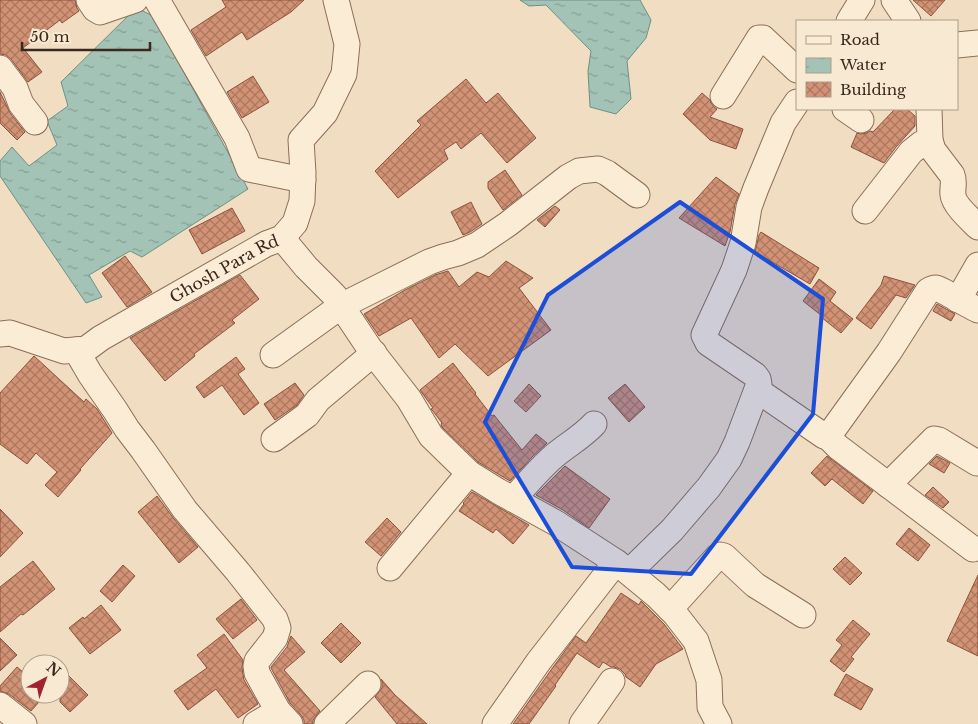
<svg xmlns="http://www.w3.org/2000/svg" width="978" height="724" font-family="'Libre Baskerville',serif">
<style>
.water{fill:url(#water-ripples);stroke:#6a9284}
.building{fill:url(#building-cross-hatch);stroke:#8d533c}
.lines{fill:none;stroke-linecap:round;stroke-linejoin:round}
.minor-casing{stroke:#8c6e58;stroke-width:27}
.minor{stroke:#fbecd6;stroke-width:25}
.marked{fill:#1d4ed8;fill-opacity:0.2;stroke:#1d4ed8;stroke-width:4;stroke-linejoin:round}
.labels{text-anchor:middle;stroke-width:4;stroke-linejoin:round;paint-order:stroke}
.street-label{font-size:16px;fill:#3b281d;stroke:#f8e9d2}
</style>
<defs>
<pattern id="water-ripples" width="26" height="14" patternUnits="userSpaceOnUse" patternTransform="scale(1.25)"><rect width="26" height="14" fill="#a4c3b7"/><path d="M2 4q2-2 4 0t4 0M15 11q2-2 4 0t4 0" fill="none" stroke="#879e94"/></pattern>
<pattern id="building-cross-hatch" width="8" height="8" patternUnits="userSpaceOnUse" patternTransform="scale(1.25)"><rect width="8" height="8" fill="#d29275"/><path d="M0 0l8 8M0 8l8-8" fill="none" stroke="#ac775f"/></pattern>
</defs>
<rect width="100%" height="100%" fill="#f1dec2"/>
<path class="water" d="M520 0H640L651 20 646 38 627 61 631 99 616 114 590 107 588 71 591 51 546 5 529 6Z
M139 9 153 16 248 189 142 257 130 251 89 275 102 297 86 303 0 176V161L12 147 29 166 57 145 47 121 68 106 61 82 131 13Z"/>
<path class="building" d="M0 0H75L77 8 79 11 62 23 60 20 23 48 42 72 28 82 11 59 6 55 0 54Z
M222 0H304L291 12 247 40 242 32 206 56 191 30 226 7Z
M913 0H945L931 16Z
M253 76 269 102 242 118 227 92Z
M466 79 486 103 498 93 536 138 507 163 481 133 461 149 456 142 444 150 448 159 398 198 375 171 421 125 417 121Z
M0 92 10 113 25 132 17 140 0 123Z
M702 93 710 100 711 103 715 108 717 109 710 117 743 129 736 149 710 140 683 114Z
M895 109H907L915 116V126L896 147 884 163 851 147 857 133 860 134 867 133 870 131 873 132Z
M505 170 522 195 503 210 488 188V182Z
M716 177 739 194 735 204 730 232 725 246 679 218Z
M471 202 482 224 470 232 463 235 451 212Z
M555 206 560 210 545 227 537 220Z
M232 208 245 231 202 254 189 230Z
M761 232 819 268 810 284 755 252 759 235Z
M125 256 152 292 127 307 102 273Z
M506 261 533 278 519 288 551 330 488 376 455 344 439 358 411 318 379 336 364 314 405 290 435 275 448 271 459 287 477 272 489 277Z
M240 275 259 299 232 320 235 323 194 354 195 356 165 381 130 338Z
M884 276 915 285 906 298 896 295 871 329 856 318 881 285Z
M819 279 836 292 830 301 853 319 841 333 821 317 822 316 803 301Z
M937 304 955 314 951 321 933 311Z
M34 356 84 402 86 399 97 409 112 433 80 469 81 470 58 497 45 485 57 472 36 453 27 464 0 444V393Z
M236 357 245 369 238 374 259 403 244 415 222 385 204 398 196 387Z
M453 363 476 393 475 394 492 416 494 415 522 450 536 434 547 443 533 456 510 481 478 462 442 427 441 424 442 423 433 411 431 409 433 408 420 390Z
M295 383 304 395 297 405 275 420 264 404Z
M529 384 541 396 526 412 514 401Z
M625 384 645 407 629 422 608 398Z
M827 456 873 491 863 504 832 479 825 486 811 473Z
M937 456 950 463 944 473 929 464Z
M565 466 610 499 589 528 563 510 536 495Z
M933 487 949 502 943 508 925 495Z
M472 492 529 525 513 544 496 529 493 533 459 511 464 504 463 503Z
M157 496 174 519 198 547 179 563 138 512Z
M0 509 23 533 0 557Z
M387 518 401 532 381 556 365 542Z
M909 528 930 545 918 561 896 544Z
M845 557 862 573 850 585 833 569Z
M33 561 55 589 23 615 21 614 0 632V587Z
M123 565 135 576 112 602 100 591Z
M978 575V656L947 641Z
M621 593 639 605 641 601 664 624 683 649 656 664 640 687 626 677 625 674 620 669 614 667H611L603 662 599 668 577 653 555 685 556 686 529 724H513L551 670 576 636 586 643Z
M241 599 257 620 233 639 216 619Z
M101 605 121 630 90 654 69 628 83 617 84 619Z
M853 620 870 634 851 657 854 659 844 672 830 661 842 645 836 640Z
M341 623 361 643 341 663 321 643Z
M224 634 243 660 242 668 244 680 258 704 238 718 216 689 188 710 174 691 207 668 197 655Z
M291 636 305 652 284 670 320 711 313 720V724H304V720L301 715 290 703 271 668V667L287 647Z
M0 638 17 655 0 671Z
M17 667 30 678V694H46L31 711 9 694 0 691V686Z
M846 674 873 689 861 710 834 695Z
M68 675 88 695 70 712 60 702V683Z
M381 679 395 695 427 724H397L375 697 382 688V681Z"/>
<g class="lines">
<g class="minor-casing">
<g id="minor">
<path d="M89 0 95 9 100 12 135 0"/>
<path d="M157 0 237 138 249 169 303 180"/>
<path d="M894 0 908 21"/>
<path d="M849 21 862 0"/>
<path d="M957 45 978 43"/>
<path d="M0 68 15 88 21 104 35 122"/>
<path d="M723 96 759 38H763L797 70"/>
<path d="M845 109 861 120"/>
<path d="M929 109 930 140 933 150 952 175C955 182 952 188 953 195 954 205 971 220 978 227"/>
<path d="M865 211 911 152 921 144 930 140"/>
<path d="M282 238 306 267 334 295 370 349 409 399 431 436 469 473 498 491 556 523 616 562 656 595 675 614 696 641 709 680 710 707 719 724"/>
<path d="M958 300 978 265"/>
<path id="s1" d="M0 334 10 333 64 351 86 349 101 338 266 244 282 238 295 223 302 201 303 173 301 140 325 113 344 74 347 44 336 0"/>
<path d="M76 350 90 374 115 410 127 429 143 450 185 510 238 572 275 619 278 628 275 638 257 661 256 666 257 673 278 711 290 724"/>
<path d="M273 355 341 306 429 262 443 257 458 253 477 245 508 224 568 177 579 171 598 169 607 173 637 195"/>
<path d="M757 390 824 436 830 434 889 352 928 291C931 289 932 288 936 288 939 288 971 307 978 310"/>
<path d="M827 436 838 447 973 549"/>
<path d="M274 439 307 415 318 400 374 353"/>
<path d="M888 485 934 439 939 440 977 463"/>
<path d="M513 499C526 485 539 469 554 456 567 445 582 437 594 424"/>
<path d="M390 568 469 473"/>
<path d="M629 572 672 530 709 487 729 459 737 442 759 384 758 379 755 375 708 343 704 335 734 270 743 243 749 207 756 188 783 123 797 102"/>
<path d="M670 609 717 557 720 555 724 556 755 585 803 615"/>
<path d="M0 705 24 724"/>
<path d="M256 724 278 711"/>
<path d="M327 724 368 684"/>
<path d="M495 724 539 661 616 562"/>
<path d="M582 724 612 681"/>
</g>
</g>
<use href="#minor" class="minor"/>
</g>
<path class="marked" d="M680 202 823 299 813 414 691 574 572 567 485 422 548 295Z"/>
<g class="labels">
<g class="street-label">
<text dy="6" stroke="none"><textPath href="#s1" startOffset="249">Ghosh Para Rd</textPath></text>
</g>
</g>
<rect x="796" y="20" width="162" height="90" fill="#f8e9d2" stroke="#ac9c8a"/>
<rect x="806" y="36" width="25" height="8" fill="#fbecd6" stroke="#ac9c8a"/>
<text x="840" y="45" font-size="15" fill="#3b281d">Road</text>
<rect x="806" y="58" width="25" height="15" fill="url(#water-ripples)" stroke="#ac9c8a"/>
<text x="840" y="70" font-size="15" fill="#3b281d">Water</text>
<rect x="806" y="82" width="25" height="15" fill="url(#building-cross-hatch)" stroke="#ac9c8a"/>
<text x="840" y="95" font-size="15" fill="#3b281d">Building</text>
<g transform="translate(45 679) rotate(41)"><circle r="24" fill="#f8e9d2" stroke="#ac9c8a"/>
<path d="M0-4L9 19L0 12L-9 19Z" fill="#9f2332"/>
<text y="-8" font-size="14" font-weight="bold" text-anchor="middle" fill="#3b281d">N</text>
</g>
<path d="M22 42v8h128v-8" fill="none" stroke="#3b281d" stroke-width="2.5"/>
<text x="30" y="42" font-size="15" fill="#3b281d" stroke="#f8e9d2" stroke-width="4" paint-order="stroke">50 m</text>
</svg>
